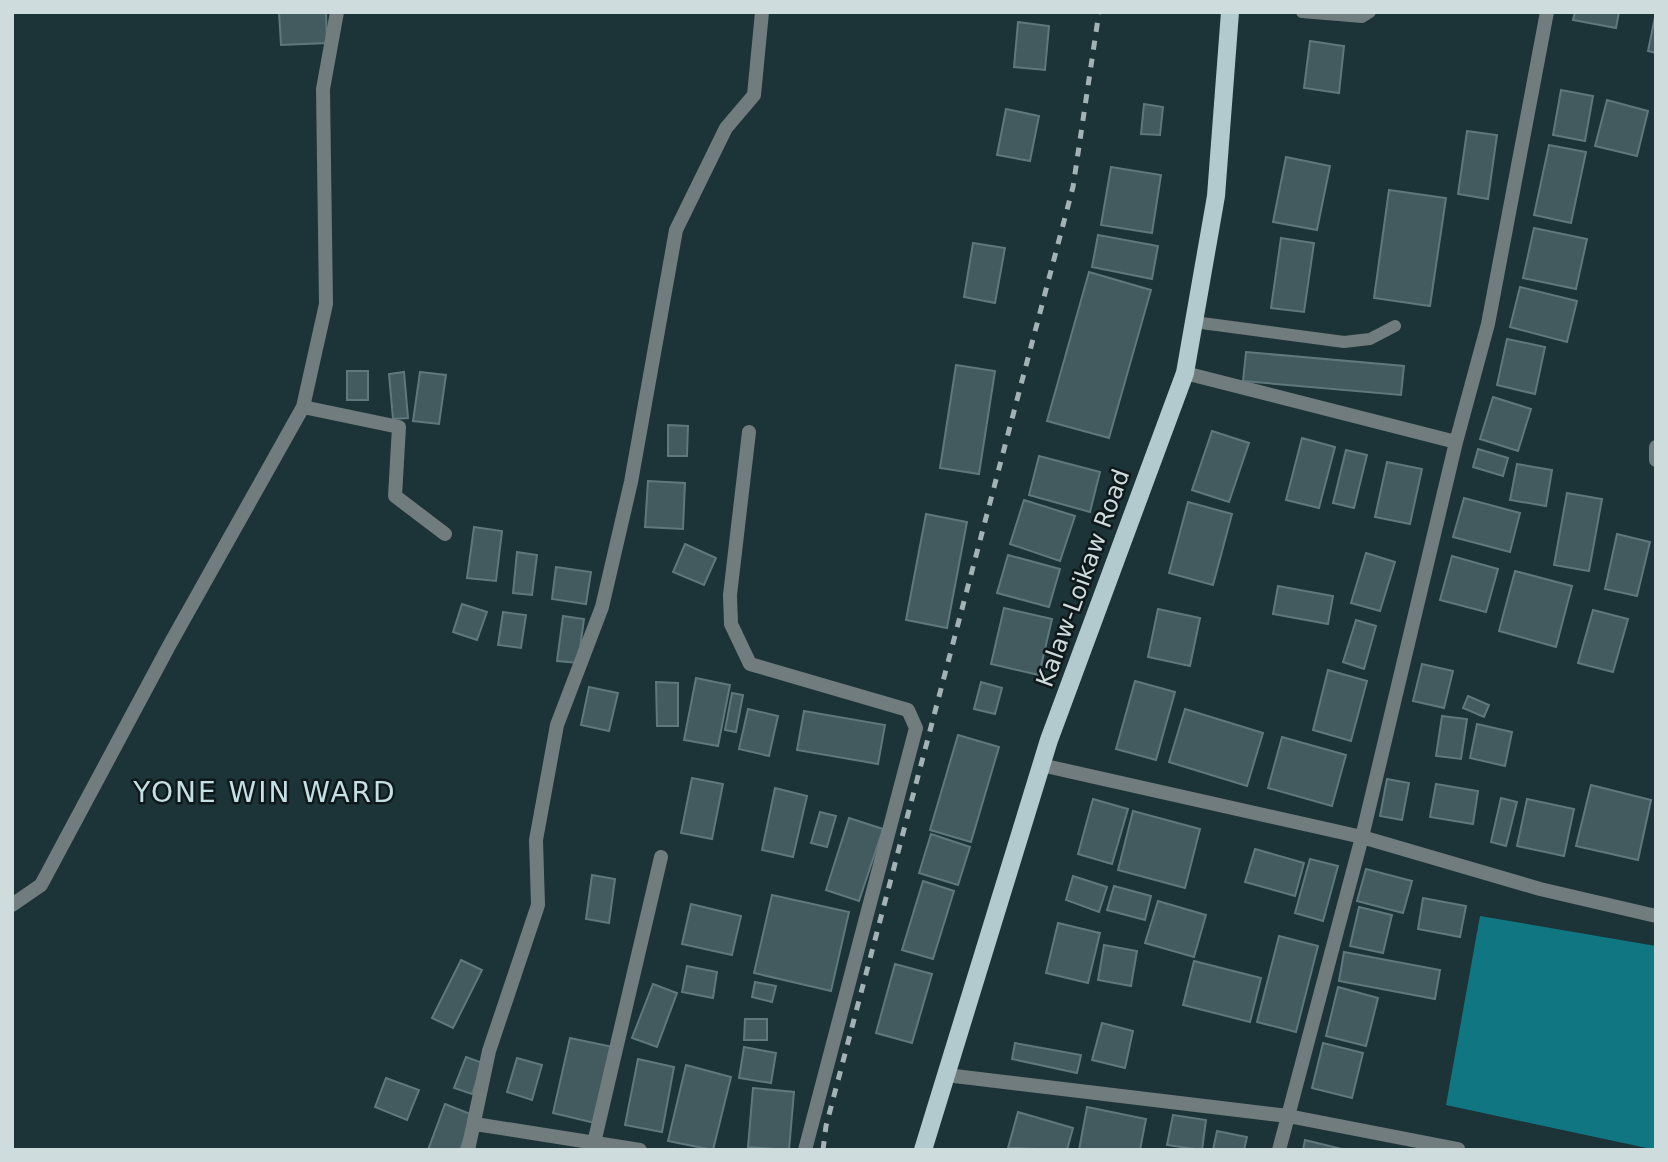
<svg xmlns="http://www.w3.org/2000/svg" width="1668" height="1162" font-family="'DejaVu Sans',sans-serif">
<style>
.water{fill:#107682}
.building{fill:#435b5f;stroke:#5e787c;stroke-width:2}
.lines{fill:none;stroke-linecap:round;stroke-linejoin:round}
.lane{stroke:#717c7e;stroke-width:12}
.street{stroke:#717c7e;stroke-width:14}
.primary{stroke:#b2cacd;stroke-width:18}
.rail{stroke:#a3b3b5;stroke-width:5;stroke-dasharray:9 9;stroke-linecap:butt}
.labels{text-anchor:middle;stroke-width:5;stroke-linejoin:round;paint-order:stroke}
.street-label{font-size:24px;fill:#cedcde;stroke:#0f191b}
.quarter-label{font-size:28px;letter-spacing:2px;fill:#c4e0e5;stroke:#0f191b}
</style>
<rect width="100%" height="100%" fill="#1c3337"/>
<path class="water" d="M1480 916 1656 946V1150L1446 1105Z"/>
<path class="building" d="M279 12H326L327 43 281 45Z
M1575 12H1619L1616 28 1573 20Z
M1656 12V53L1648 51Z
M1018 22 1049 26 1045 70 1014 67Z
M1310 41 1344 46 1339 93 1304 88Z
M1561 90 1593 96 1585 141 1553 135Z
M1607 100 1648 111 1637 156 1595 146Z
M1144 104 1163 107 1160 135 1141 134Z
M1006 109 1039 116 1030 161 997 155Z
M1467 131 1497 135 1488 199 1458 194Z
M1549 145 1586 152 1571 223 1534 215Z
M1286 157 1330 166 1317 230 1273 222Z
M1111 167 1161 175 1152 233 1101 225Z
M1389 190 1446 198 1430 306 1374 298Z
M1534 228 1587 239 1576 289 1523 278Z
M1098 235 1158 246 1152 279 1092 267Z
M1281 238 1314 243 1304 312 1271 308Z
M973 243 1005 248 995 303 964 297Z
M1089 272 1151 290 1109 438 1047 421Z
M1520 287 1577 301 1567 342 1510 327Z
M1507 339 1545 347 1535 394 1497 385Z
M1246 352 1404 366 1401 395 1243 381Z
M956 365 995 371 979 474 940 468Z
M347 371H368V400H347Z
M404 372 408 418 393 419 389 374Z
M420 372 446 375 439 424 413 421Z
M1493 397 1531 409 1518 451 1480 439Z
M668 425 688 426 687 456H668Z
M1212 431 1249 443 1229 502 1192 490Z
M1302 438 1335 447 1319 508 1286 500Z
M1478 449 1508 458 1503 476 1473 467Z
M1346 450 1367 455 1354 508 1333 503Z
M1039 456 1100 472 1090 512 1029 495Z
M1387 462 1422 469 1410 524 1375 517Z
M1517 464 1552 470 1546 506 1510 500Z
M648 481 685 483 683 529 645 527Z
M1567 493 1602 499 1589 571 1554 565Z
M1464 498 1520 513 1510 552 1453 537Z
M1024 500 1075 516 1060 561 1010 544Z
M1188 502 1232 514 1213 585 1169 573Z
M926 514 967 522 947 628 906 620Z
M474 527 502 531 496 581 467 578Z
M1617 534 1650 542 1637 596 1605 589Z
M685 544 716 558 704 585 673 572Z
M517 552 537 555 532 595 513 593Z
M1366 553 1395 562 1380 611 1351 603Z
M1008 555 1060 569 1049 607 997 593Z
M1452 556 1498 569 1486 612 1440 600Z
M556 567 591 572 586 604 552 599Z
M1515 571 1572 586 1556 647 1499 631Z
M1278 586 1333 596 1328 624 1273 614Z
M462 604 487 612 477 640 453 632Z
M1004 608 1052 619 1039 675 991 664Z
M1158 609 1200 618 1190 666 1148 657Z
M1593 610 1628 619 1613 672 1578 663Z
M503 612 526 615 521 648 498 645Z
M563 616 584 619 578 663 557 661Z
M1356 620 1376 626 1364 669 1343 662Z
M1422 664 1453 671 1444 708 1413 701Z
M1328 670 1367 681 1351 741 1313 730Z
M696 678 730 685 718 746 684 740Z
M1135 681 1175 692 1156 760 1116 749Z
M656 682 678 683V726H657Z
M981 682 1002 688 995 714 974 709Z
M589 687 618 693 609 731 581 725Z
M732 693 743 695 736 732 725 730Z
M1468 696 1489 705 1484 717 1463 708Z
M748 709 778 716 769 756 739 749Z
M1185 709 1263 733 1247 786 1169 762Z
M804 711 885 725 878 764 797 750Z
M1442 716 1467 719 1461 759 1436 756Z
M1477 724 1512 732 1505 766 1470 758Z
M958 735 999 747 971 842 930 830Z
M1282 737 1346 755 1332 806 1268 788Z
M692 778 723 784 712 839 681 833Z
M1387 779 1409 783 1402 820 1380 816Z
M1436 784 1478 791 1473 824 1430 817Z
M1591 785 1651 800 1638 860 1576 846Z
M775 788 807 796 793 857 762 850Z
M1501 798 1517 802 1506 846 1491 842Z
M1093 799 1128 809 1112 864 1078 854Z
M1527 799 1574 809 1564 856 1517 846Z
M1133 811 1200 829 1185 888 1118 870Z
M820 812 836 816 827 847 811 843Z
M849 818 883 829 859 901 826 890Z
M931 834 970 847 958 885 919 873Z
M1255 849 1304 863 1295 896 1245 882Z
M1310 859 1338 866 1323 921 1295 913Z
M1366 869 1412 881 1403 913 1357 901Z
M592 875 615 879 609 923 586 919Z
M1073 876 1107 887 1099 912 1066 900Z
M923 881 954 891 933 959 902 950Z
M1114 886 1151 896 1145 920 1107 910Z
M772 895 849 912 831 991 754 973Z
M1423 898 1466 906 1460 937 1418 929Z
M1158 901 1206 915 1194 957 1145 943Z
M691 904 741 916 732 955 682 944Z
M1359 907 1392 915 1383 953 1350 946Z
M1058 923 1100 933 1088 983 1046 973Z
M1279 936 1318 946 1296 1032 1257 1022Z
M1104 945 1137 951 1131 986 1098 980Z
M1344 952 1440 970 1435 999 1339 981Z
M461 960 482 970 453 1028 432 1018Z
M1194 961 1261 978 1250 1022 1183 1005Z
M895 964 932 974 912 1043 876 1033Z
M687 966 717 972 713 998 682 992Z
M755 982 776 986 772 1002 752 997Z
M653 984 677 993 657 1047 632 1038Z
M1338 987 1378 998 1366 1046 1326 1036Z
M745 1019H767V1040H744Z
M1102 1023 1133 1031 1125 1068 1092 1060Z
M570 1038 613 1047 595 1123 553 1113Z
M1015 1043 1081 1055 1077 1073 1012 1059Z
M1323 1043 1363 1053 1352 1098 1312 1088Z
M744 1047 776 1053 771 1083 739 1078Z
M466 1057 483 1063 472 1094 454 1088Z
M517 1058 542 1065 532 1100 507 1092Z
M638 1059 674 1067 662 1132 625 1125Z
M686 1065 731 1077 713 1150 668 1141Z
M386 1078 419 1090 407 1120 375 1107Z
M753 1088 794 1092 789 1150 748 1147Z
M445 1104 473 1115 460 1150H428Z
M1087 1107 1146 1119 1140 1150H1079Z
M1018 1112 1073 1128 1067 1150 1008 1148Z
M1173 1115 1206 1120 1202 1150 1167 1145Z
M1217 1131 1247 1137 1244 1150H1213Z
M1305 1140 1342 1149V1150H1303Z"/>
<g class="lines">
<path class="lane" d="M1302 12 1362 17 1370 12
M1194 322 1344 342 1370 339 1395 326"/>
<path class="street" d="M1185 373 1456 442
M303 407 399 427 395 496 445 534
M749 432 730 595 731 624 750 664 908 710 916 728 805 1150
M1656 447V460
M1041 765 1362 837 1540 889 1656 916
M12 905 41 885 170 644 303 407 326 304 323 89 337 12
M946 1075 1288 1116 1458 1149
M475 1124 640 1150
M594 1143 661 857
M468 1150 489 1051 538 905 536 840 557 725 602 607 631 482 676 230 726 128 754 95 762 12
M1279 1150 1362 837 1456 442 1488 324 1547 12"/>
<path class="primary" d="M923 1150 1049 740 1185 373 1216 196 1230 12"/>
<path class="rail" d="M823 1150 826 1126 1073 187 1099 12"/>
</g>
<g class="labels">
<g class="street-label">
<text transform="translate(1083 578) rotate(-70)" y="8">Kalaw-Loikaw Road</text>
</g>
<g class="quarter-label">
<text x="265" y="802">YONE WIN WARD</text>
</g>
</g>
<rect width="1668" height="1162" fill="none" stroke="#cedcde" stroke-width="28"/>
</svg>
